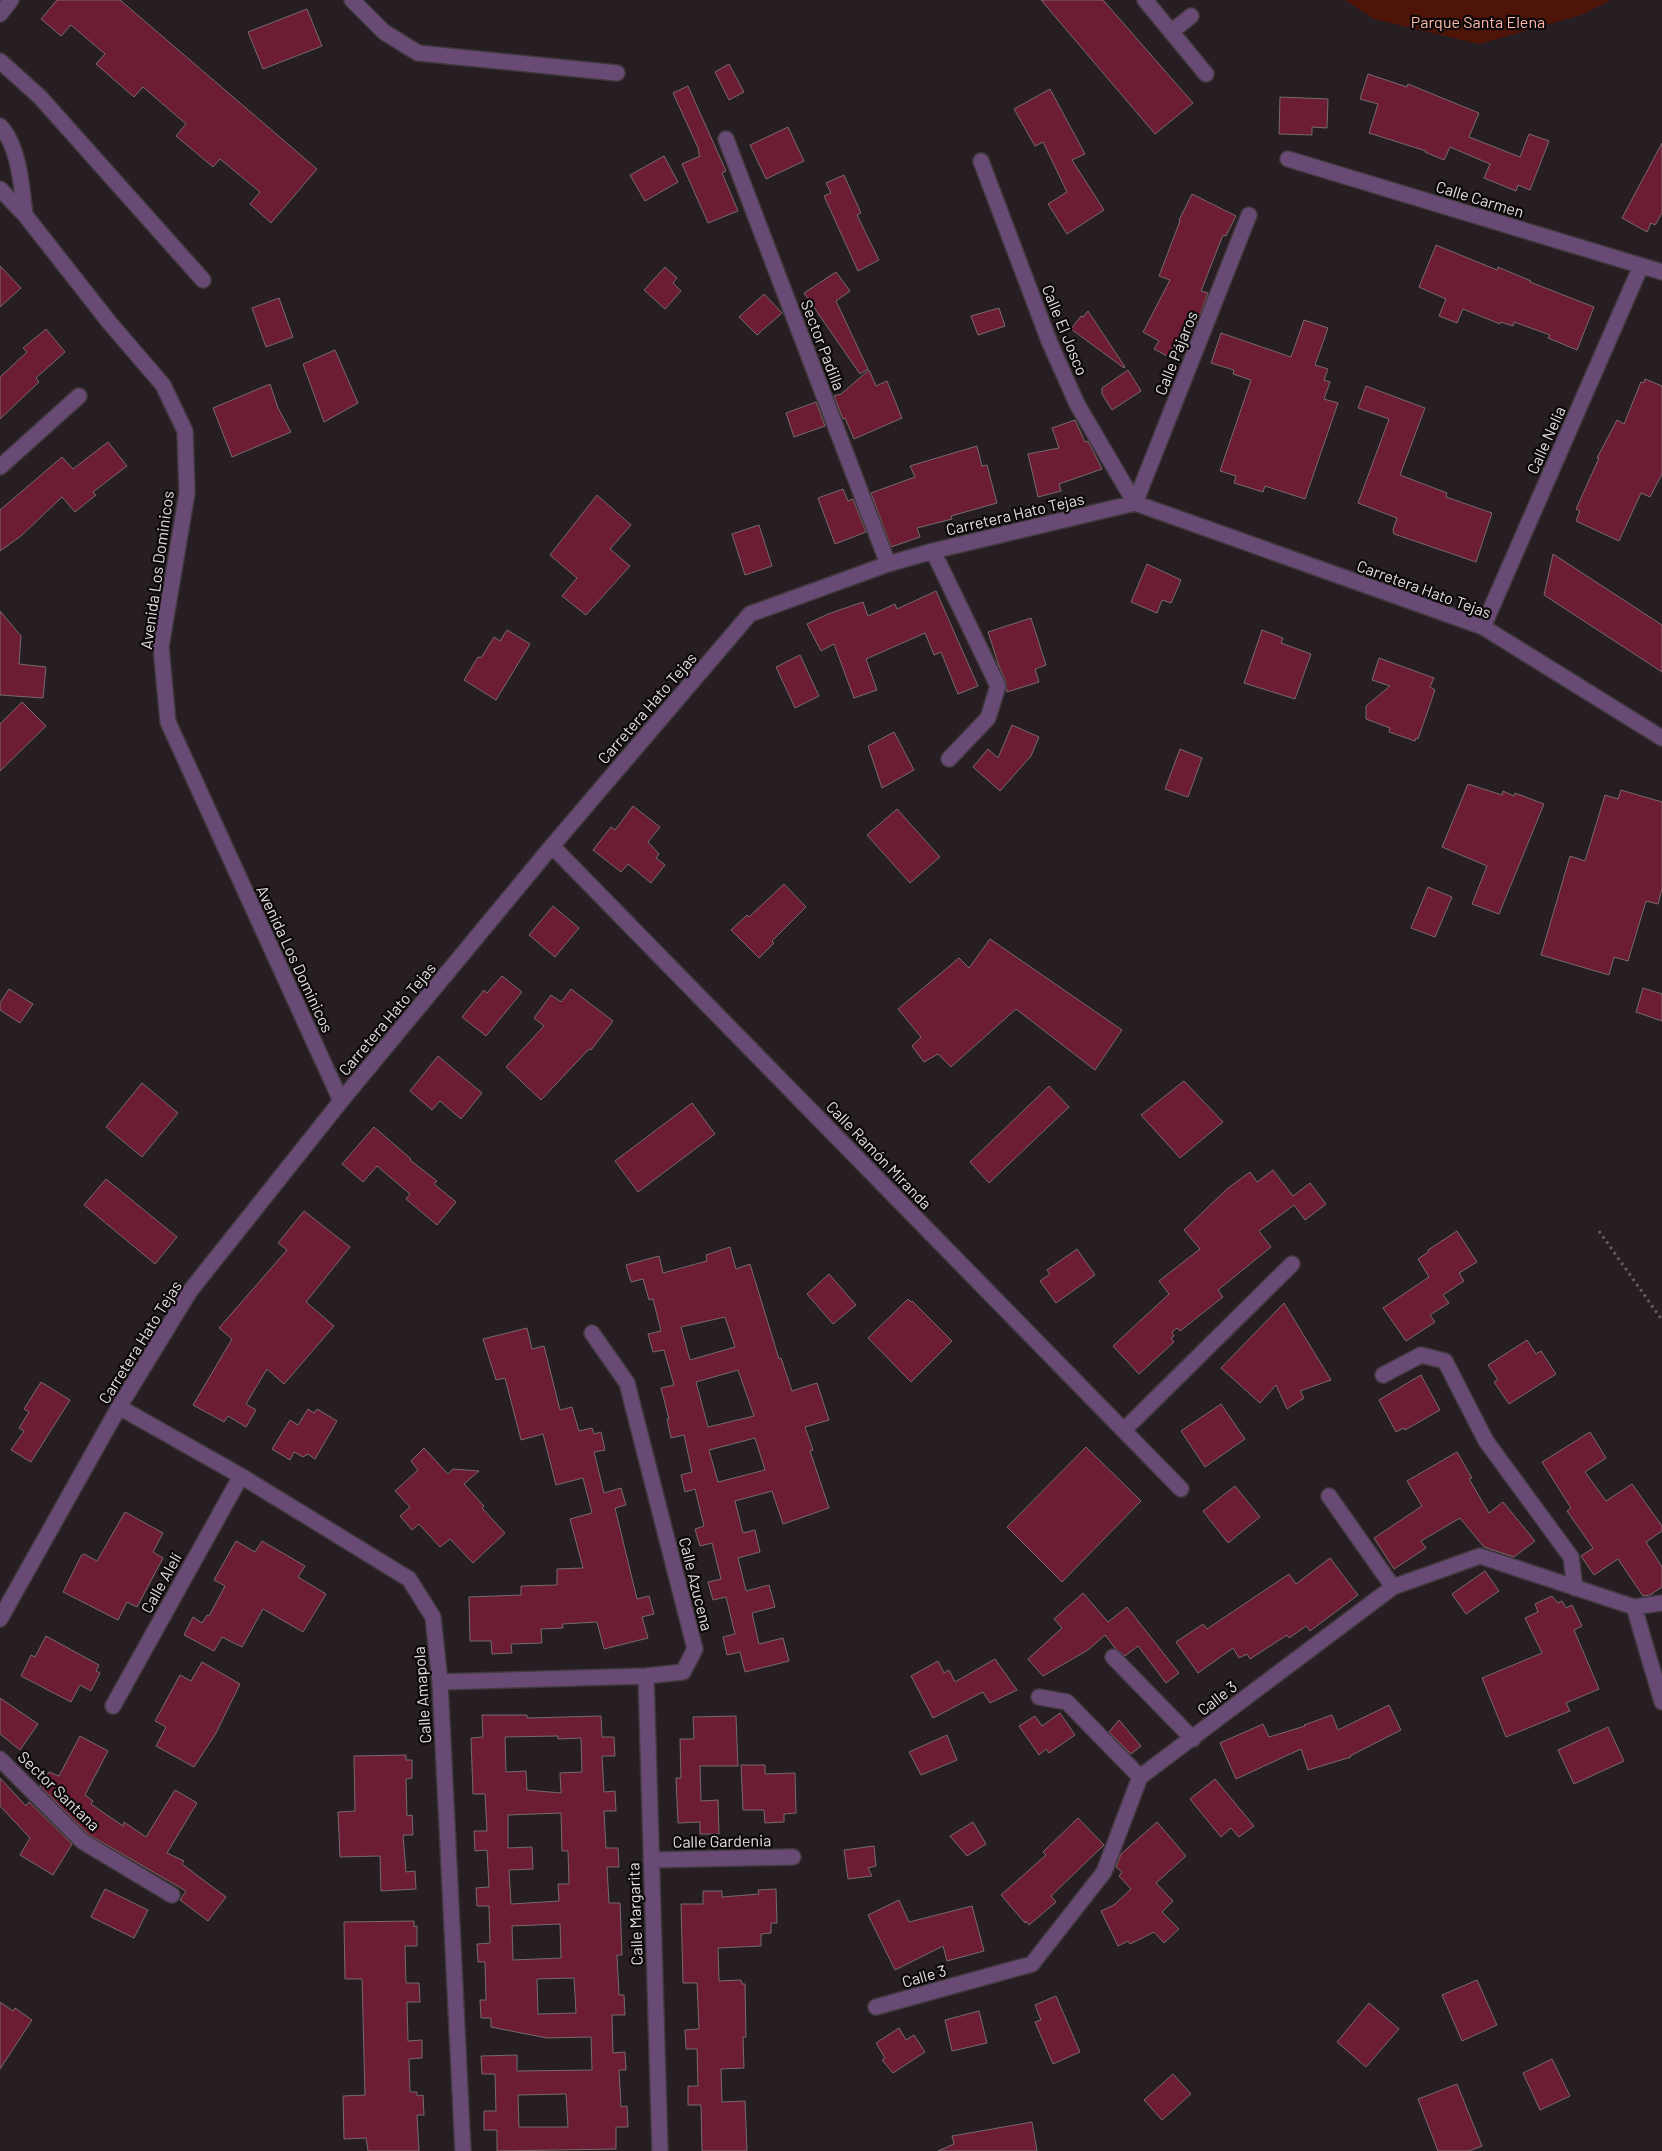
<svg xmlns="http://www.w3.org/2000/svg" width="1662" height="2151" font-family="Barlow,sans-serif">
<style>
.green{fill:#4f1408}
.building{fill:#6c1d34;stroke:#766a6c;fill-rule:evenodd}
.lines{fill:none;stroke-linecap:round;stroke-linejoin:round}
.minor-casing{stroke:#40393d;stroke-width:18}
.path{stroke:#655e63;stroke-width:3;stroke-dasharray:2.5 4;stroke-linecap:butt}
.minor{stroke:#694a75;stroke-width:15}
.labels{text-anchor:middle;stroke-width:4.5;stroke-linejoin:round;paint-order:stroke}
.park-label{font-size:16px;fill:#fdb7a7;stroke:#0d090b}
.street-label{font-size:16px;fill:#e2dde0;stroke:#0d090b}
</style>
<rect width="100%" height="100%" fill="#261e23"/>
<path class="green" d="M1345 0H1611L1581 15 1479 44 1374 19Z"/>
<path class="building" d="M57 0H120L317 169 271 223 250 204 260 192 220 159 213 167 176 136 186 124 143 87 134 97 96 64 105 54 71 25 61 36 41 19Z
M1041 0H1103L1193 103 1155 134Z
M307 9 322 46 263 69 248 32Z
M729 64 744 92 729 100 715 72Z
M1368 74 1407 87 1408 84 1479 113 1469 137 1520 157 1529 134 1549 141 1530 190 1518 185 1516 191 1484 178 1490 164 1450 147 1444 160 1425 152 1426 151 1369 133 1378 104 1360 99Z
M688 86 726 171 722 173 738 211 708 223 682 164 700 156 698 151 699 150 673 93Z
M1050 89 1085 154 1072 160 1104 210 1067 234 1048 204 1067 192 1043 142 1035 146 1014 109Z
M1280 97 1328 99 1327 128 1312 127V135L1279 134Z
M788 127 804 161 766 179 750 145Z
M1662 143V213L1655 225 1651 223 1647 232 1622 218Z
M664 156 678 182 645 201 630 175Z
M844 175 861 213 857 215 879 260 858 271 824 196 831 193 826 183Z
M1192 194 1236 216 1226 236 1223 235 1201 291 1208 293 1200 315 1175 360 1154 349 1159 341 1143 332 1170 280 1159 276 1180 221 1179 220Z
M1436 245 1497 270 1498 267 1531 281 1530 282 1594 307 1577 350 1548 338 1550 335 1514 322 1513 326 1501 322 1500 324 1463 309 1457 323 1439 316 1446 299 1419 287Z
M0 266 21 288 0 307Z
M665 267 677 278 673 283 681 291 665 309 644 290Z
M836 272 850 291 836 301 868 369 860 374 804 293Z
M764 294 782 313 757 335 739 317Z
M279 298 293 337 266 347 252 308Z
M999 308 1005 326 978 335 971 316Z
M1088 311 1125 367 1124 368 1071 329 1081 316 1083 317Z
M1304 320 1328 328 1315 365 1328 369 1324 380 1330 382 1324 399 1338 403 1305 499 1265 486 1263 492 1234 483 1236 476 1220 471 1251 380 1233 374 1234 370 1211 363 1221 333 1291 357Z
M46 329 65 352 36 378 39 382 0 419V377L27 352 23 348Z
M335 350 358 403 324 422 303 364Z
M869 370 876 386 887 381 902 418 854 439 845 418 843 419 834 396 841 394Z
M1128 370 1141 391 1112 410 1102 394V388Z
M1645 379 1662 386V474L1650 497 1641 493 1619 541 1576 521 1580 511 1576 509 1599 458H1597L1617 420 1624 424 1641 382 1644 383Z
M270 384 278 408 291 432 232 457 213 408Z
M1366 386 1425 408 1400 475 1447 493 1446 497 1492 513 1476 562 1394 534 1393 530 1397 518 1358 503 1389 419 1358 408Z
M816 402 825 426 794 437 786 413Z
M1075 420 1085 442 1088 441 1102 469 1059 484 1061 491 1038 497 1028 454 1059 448 1052 428Z
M108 442 127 466 93 492 96 495 75 512 62 497 21 536 0 551V510L62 457 73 469Z
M977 446 982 466 987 465 997 503 951 516 952 519 917 528 920 537 891 547 871 493 915 477 910 466Z
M843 489 848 501 853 499 866 532 835 544 818 498Z
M597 495 631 525 610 549 630 566 586 615 562 596 577 578 550 555Z
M759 525 772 566 745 575 732 534Z
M1553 554 1662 625V672L1544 595Z
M1147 564 1181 580 1171 603 1162 600 1157 613 1131 602Z
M936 591 978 686 958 694 941 652 934 655 925 633 866 659 877 690 854 698 834 644 821 651 807 624 828 614 863 602 868 616 895 604 897 609Z
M0 611 21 636 19 664 46 667 43 698 0 695Z
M1031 618 1046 665 1035 669 1039 682 1007 692 1006 682 999 666 988 632Z
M507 630 530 644 496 700 464 680 478 657 481 658 494 637 500 641Z
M1262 630 1283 638 1281 643 1311 654 1295 699 1244 683Z
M800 655 819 696 795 708 776 667Z
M1379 658 1434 678 1430 687 1435 690 1418 739 1416 738 1415 741 1389 732 1390 728 1366 719V706L1390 686 1372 680Z
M22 702 46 726 0 771V724Z
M1012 725 1039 737 1031 756 1000 791 973 767 988 749 998 758Z
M894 732 914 770 882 788 868 746Z
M1180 749 1202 758 1188 797 1165 789Z
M1468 784 1502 795 1503 791 1514 796 1515 793 1544 804 1499 914 1472 904 1487 866 1442 847Z
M1621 790 1662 802V889L1658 904 1646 901 1628 961 1614 957 1609 975 1541 955 1570 856 1585 861 1605 795 1618 799Z
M633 806 660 827 648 842 659 854 656 858 665 865 651 883 628 864 621 872 593 850 611 827 615 830Z
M897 809 940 857 910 883 867 835Z
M784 884 806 907 772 941 774 943 759 958 731 930 747 915 749 917Z
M1428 887 1452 897 1435 937 1411 928Z
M553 906 579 928 555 957 529 935Z
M990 939 1122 1030 1095 1070 1016 1009 951 1067 938 1054 924 1062 912 1046 921 1037 898 1009 959 958 969 968Z
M502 976 522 992 486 1036 462 1017 484 990 487 993Z
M1643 988 1662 994V1021L1636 1012Z
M9 989 33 1004 20 1023 0 1010V1003Z
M571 989 613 1021 591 1050 589 1049 541 1100 506 1067 544 1026 534 1018 551 995 561 1002Z
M438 1056 482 1093 461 1119 440 1101 432 1110 410 1091Z
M1184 1081 1223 1122 1180 1158 1141 1115Z
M142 1083 178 1113 142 1157 106 1127Z
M1049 1086 1069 1107 989 1183 970 1162Z
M692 1103 715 1134 638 1192 615 1161Z
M374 1127 411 1159 410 1160 437 1181 434 1184 456 1202 437 1225 406 1199 410 1194 377 1166 363 1182 342 1164Z
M1273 1170 1293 1196 1310 1183 1326 1204 1305 1220 1294 1205 1259 1231 1271 1247 1218 1290 1223 1297 1180 1331 1177 1328 1172 1332 1174 1336 1171 1338 1174 1342 1139 1374 1113 1346 1169 1294 1159 1281 1200 1249 1184 1230 1227 1189 1250 1172 1257 1182Z
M106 1179 177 1237 155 1264 84 1205Z
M304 1211 350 1247 306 1302 334 1326 284 1384 267 1369 246 1404 256 1410 246 1427 228 1416 224 1422 193 1405 232 1339 219 1328 287 1250 278 1243Z
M1457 1231 1477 1262 1459 1273 1464 1281 1443 1295 1449 1303 1430 1315 1435 1322 1406 1341 1383 1308 1429 1277 1418 1259 1428 1252V1250Z
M730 1247 736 1269 750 1264 779 1359 781 1358 792 1391 817 1383 829 1420 805 1427 813 1450 810 1451 829 1508 783 1524 772 1491 735 1501 743 1533 755 1530 760 1552 738 1558 746 1591 769 1585 775 1607 752 1613 759 1644 783 1638 789 1661 745 1672 740 1652 727 1655 723 1637 735 1634 726 1597 713 1600 708 1582 721 1579 712 1543 700 1546 695 1529 704 1526 695 1489 685 1492 681 1475 692 1472 684 1435 671 1438 667 1419H669L661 1388 674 1385 664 1350 653 1352 648 1334 661 1331 653 1299 649 1300 643 1279 631 1282 626 1265 659 1256 663 1273 707 1261 706 1255ZM725 1317 735 1347 690 1360 681 1327ZM738 1370 754 1416 708 1427 696 1382ZM755 1438 765 1470 718 1482 709 1450Z
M1077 1249 1095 1275 1056 1303 1040 1281 1050 1274 1047 1270Z
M829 1274 856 1305 833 1324 807 1294Z
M908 1299 911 1302 912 1301 952 1341 911 1382 868 1338Z
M1284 1303 1331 1380 1300 1391 1304 1398 1287 1409 1276 1385 1260 1403 1221 1368Z
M527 1328 532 1349 544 1346 560 1410 572 1407 579 1431 592 1428 594 1434 601 1432 605 1450 594 1452 604 1493 621 1488 626 1505 615 1508 637 1599 649 1596 654 1614 642 1617 648 1638 604 1649 597 1622 562 1624 563 1628 541 1629 542 1643 511 1644 512 1653 492 1654 491 1641H470L469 1597 521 1595V1586L557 1585V1569L583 1568 570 1519 592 1513 583 1478 556 1485 543 1434 521 1440 505 1378 496 1380 483 1339Z
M1527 1340 1536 1354 1541 1351 1556 1374 1509 1404 1494 1382 1498 1380 1488 1365Z
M1421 1375 1440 1410 1405 1430 1404 1428 1396 1432 1379 1400Z
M41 1382 70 1400 31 1462 11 1450 24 1431 19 1428 29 1412 24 1409Z
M1221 1404 1245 1439 1205 1467 1181 1431Z
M308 1409 314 1413 317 1409 337 1421 315 1459 308 1454 303 1457 294 1452 290 1460 272 1449 290 1420 298 1425Z
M1590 1432 1606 1458 1585 1472 1606 1501 1632 1484 1662 1526V1531L1646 1542 1662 1567V1587L1650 1595 1643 1596 1618 1559 1594 1575 1581 1556 1593 1548 1567 1511 1571 1508 1542 1462Z
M1086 1447 1141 1501 1062 1582 1007 1527Z
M424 1448 448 1474 453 1469 479 1471 464 1484 484 1506 482 1508 505 1533 473 1563 450 1539 440 1547 419 1524 412 1530 400 1516 410 1507 395 1491 418 1470 411 1461Z
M1457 1452 1472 1478 1469 1479 1489 1513 1503 1502 1535 1541 1514 1557 1484 1547 1460 1518 1421 1541 1426 1548 1394 1569 1374 1538 1422 1506 1407 1481Z
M1235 1486 1260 1517 1228 1543 1203 1511Z
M125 1512 163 1533 153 1552 163 1558 137 1607 127 1602 118 1620 63 1592 81 1556 84 1554 97 1561Z
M236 1541 255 1552 262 1541 305 1566 298 1577 326 1594 303 1632 263 1609 242 1647 222 1637 214 1651 184 1635 193 1617 202 1623 207 1615 209 1616 225 1586 214 1580Z
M1330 1558 1358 1595 1310 1631 1306 1626 1289 1638 1287 1635 1250 1659 1247 1654 1239 1658 1233 1648 1198 1673 1176 1642 1203 1624 1207 1629 1289 1574 1296 1584Z
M1485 1571 1499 1591 1466 1614 1452 1594Z
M1083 1593 1108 1622 1127 1607 1179 1673 1166 1683 1138 1646 1125 1656 1115 1648 1105 1635 1088 1650 1043 1676 1028 1659 1062 1628 1054 1619Z
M1552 1596 1558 1603 1562 1601 1566 1608 1572 1605 1582 1626 1574 1630 1599 1689 1566 1703 1570 1711 1506 1737 1482 1678 1542 1653 1525 1618 1538 1612 1535 1604Z
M46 1636 99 1665 96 1671 100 1673 91 1691 80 1685 71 1702 21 1676 31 1655 35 1657Z
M995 1659 1017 1690 990 1703 983 1692 933 1718 911 1676 938 1661 944 1673 949 1670 955 1682Z
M202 1662 240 1684 216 1733 194 1767 156 1746 166 1727 155 1721 180 1675 191 1681Z
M0 1698 38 1724 20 1750 0 1734Z
M1389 1705 1401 1730 1350 1756 1351 1757 1308 1770 1301 1749 1236 1779 1220 1743 1263 1724 1269 1737 1305 1726 1304 1725 1332 1715 1338 1730Z
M1060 1713 1075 1735 1049 1753 1046 1749 1039 1755 1019 1726 1035 1716 1042 1726Z
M482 1715H527V1718L601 1716 602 1737H614L615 1756H602L604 1792 615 1791 616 1811H604L606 1848H618L619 1867H607L609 1903H620L622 1955H617L619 1995H624L625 2015H612L613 2053 625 2052 626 2070H619L621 2107 627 2106 628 2127H616V2149L497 2151V2130H484V2111H496L495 2074H482L481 2056 517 2055V2071L592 2070 591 2037 547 2038 491 2027V2018H481L480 2000H486L485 1962H478L477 1944 490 1943 489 1906H477L476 1888 489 1887 487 1850 475 1851 474 1831H487L485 1794H473L471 1738 483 1737ZM558 1736V1739L581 1738 582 1772 560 1773 561 1793 527 1790 526 1771 506 1772 505 1737ZM561 1813 562 1851H568L569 1884H558L559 1901 511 1904 509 1870 533 1869 532 1847 508 1848V1815ZM560 1924 561 1958 513 1960 512 1926ZM574 1978 576 2013 538 2014 537 1979ZM566 2094 568 2127H519L518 2095Z
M736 1716 738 1766H700L701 1801 718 1800 719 1834H700V1822L678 1823 676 1778H681L680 1739H694L693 1717Z
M1119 1720 1141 1746 1131 1754 1109 1732Z
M1608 1727 1624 1761 1574 1784 1558 1750Z
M947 1735 957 1760 921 1775 909 1752Z
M80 1736 108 1751 85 1795 93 1801 91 1804 123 1826 124 1822 146 1837 175 1790 197 1803 167 1853 184 1861 182 1864 226 1897 208 1921 180 1900 186 1891 88 1834 40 1786 49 1772 59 1776Z
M406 1755V1760H412V1778L406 1779 407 1816 412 1815 413 1835H403L406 1872 415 1871 416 1889 381 1891 380 1856 340 1857 338 1812 355 1811 354 1756Z
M741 1765H765V1774L795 1773 796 1813 784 1814V1822L765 1823 764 1810H743Z
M0 1778 26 1806 29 1802 72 1844 53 1875 20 1855 30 1838 0 1806Z
M1215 1779 1254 1826 1239 1837 1231 1828 1221 1837 1190 1799Z
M1078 1818 1104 1845 1051 1896 1056 1902 1029 1925 1026 1921 1025 1923 1001 1895 1046 1855 1043 1852Z
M973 1822 986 1844 967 1856 950 1836Z
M1157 1822 1186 1856 1156 1883 1173 1901 1162 1912 1179 1929 1164 1943 1154 1932 1130 1944 1128 1941 1118 1946 1101 1911 1114 1905 1131 1889 1119 1876 1122 1872 1116 1867 1121 1854Z
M874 1846 876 1866 868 1868 872 1876 848 1879 844 1850Z
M105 1889 148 1910 134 1938 91 1917Z
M776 1889 777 1923H771V1933L761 1934V1946L718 1948 719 1981 741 1980 742 1984H745L746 2037H743L744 2068 721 2069 722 2102 745 2101 747 2151H702L701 2105H688V2086H698L697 2049H686L685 2030 699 2029 697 1983H683L681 1904H703V1891H722V1897L759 1894 758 1890Z
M899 1900 909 1922 972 1906 984 1951 947 1961 943 1946 895 1970 868 1915Z
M414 1921V1927L417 1926V1946H405L406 1983H419L420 2002H407L408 2041 422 2040V2058L409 2059 410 2092H417V2096L423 2095 424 2115H417L419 2151H368L366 2138 344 2139 343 2096 365 2095 362 1979H345L344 1922Z
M1477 1980 1497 2025 1462 2041 1442 1995Z
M1056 1996 1080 2052 1053 2064 1035 2022 1041 2020 1035 2005Z
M0 2002 13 2011 15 2008 32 2020 0 2069Z
M1369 2003 1399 2029 1366 2067 1337 2042Z
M979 2011 987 2043 952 2051 945 2020Z
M899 2028 906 2040 914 2035 925 2052 893 2073 882 2060 885 2058 876 2043Z
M1552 2059 1570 2096 1540 2110 1523 2073Z
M1173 2074 1191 2094 1162 2120 1144 2100Z
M1457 2084 1482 2146 1469 2151H1438L1418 2099Z
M1032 2122 1037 2151H938L954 2144 952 2136Z"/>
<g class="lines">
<g class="minor-casing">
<path id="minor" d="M352 0 384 32 418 53 617 73
M1145 0 1206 74
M0 14 11 0
M1171 32 1191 16
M0 61 40 97 203 280
M0 126C19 146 22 188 25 215
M726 139 888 564
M1288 159 1662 272
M981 161 1049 341 1077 404 1135 503
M0 189 25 215 109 322 163 385 185 431 187 493 161 647 168 722 341 1101
M0 467 79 396
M1135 503 1249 215
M933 551 998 686 988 718 949 759
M1483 627 1641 266
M552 846 1181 1489
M1383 1375 1421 1355 1445 1361 1486 1441 1571 1557 1575 1588
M119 1407 241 1476 409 1579 433 1617 440 1682 463 2151
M1124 1430 1292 1264
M1329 1496 1393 1587
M1634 1607 1662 1702
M0 1619 119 1407 190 1291 341 1101 552 846 750 614 888 564 933 551 1135 503 1483 627 1662 738
M1113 1657 1193 1739
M646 1676 660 2151
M440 1682 646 1676 683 1672 695 1649 627 1383 592 1333
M1039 1697 1067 1702 1140 1777
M113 1706 241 1476
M0 1759 82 1841 172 1895
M651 1860 793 1857
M876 2007 1032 1964 1104 1872 1140 1777 1393 1587 1480 1556 1634 1607 1662 1603"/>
</g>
<path class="path" d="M1599 1231 1662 1320"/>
<use href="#minor" class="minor"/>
</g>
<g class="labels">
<g class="park-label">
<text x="1478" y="28">Parque Santa Elena</text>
</g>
<g class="street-label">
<text transform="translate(1480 199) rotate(17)" y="6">Calle Carmen</text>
<text transform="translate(1065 330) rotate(68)" y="6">Calle El Josco</text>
<text transform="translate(823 345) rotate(69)" y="6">Sector Padilla</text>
<text transform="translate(1176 353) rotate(-68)" y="6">Calle Pájaros</text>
<text transform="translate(1546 440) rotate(-66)" y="6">Calle Nelia</text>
<text transform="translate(1015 514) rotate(-13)" y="6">Carretera Hato Tejas</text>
<text transform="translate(157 570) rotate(-82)" y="6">Avenida Los Dominicos</text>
<text transform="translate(1424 589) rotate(20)" y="6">Carretera Hato Tejas</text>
<text transform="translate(647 708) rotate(-49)" y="6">Carretera Hato Tejas</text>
<text transform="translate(295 959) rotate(65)" y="6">Avenida Los Dominicos</text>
<text transform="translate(387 1019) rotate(-50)" y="6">Carretera Hato Tejas</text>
<text transform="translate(879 1155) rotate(46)" y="6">Calle Ramón Miranda</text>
<text transform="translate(140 1342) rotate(-58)" y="6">Carretera Hato Tejas</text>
<text transform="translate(161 1583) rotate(-61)" y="6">Calle Alelí</text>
<text transform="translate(696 1584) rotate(76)" y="6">Calle Azucena</text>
<text transform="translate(422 1695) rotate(-94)" y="6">Calle Amapola</text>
<text transform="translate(1217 1698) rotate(-38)" y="6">Calle 3</text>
<text transform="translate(59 1791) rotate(44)" y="6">Sector Santana</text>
<text transform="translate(722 1841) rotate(-1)" y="6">Calle Gardenia</text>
<text transform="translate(635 1914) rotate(-92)" y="6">Calle Margarita</text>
<text transform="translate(924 1976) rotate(-16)" y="6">Calle 3</text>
</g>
</g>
</svg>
